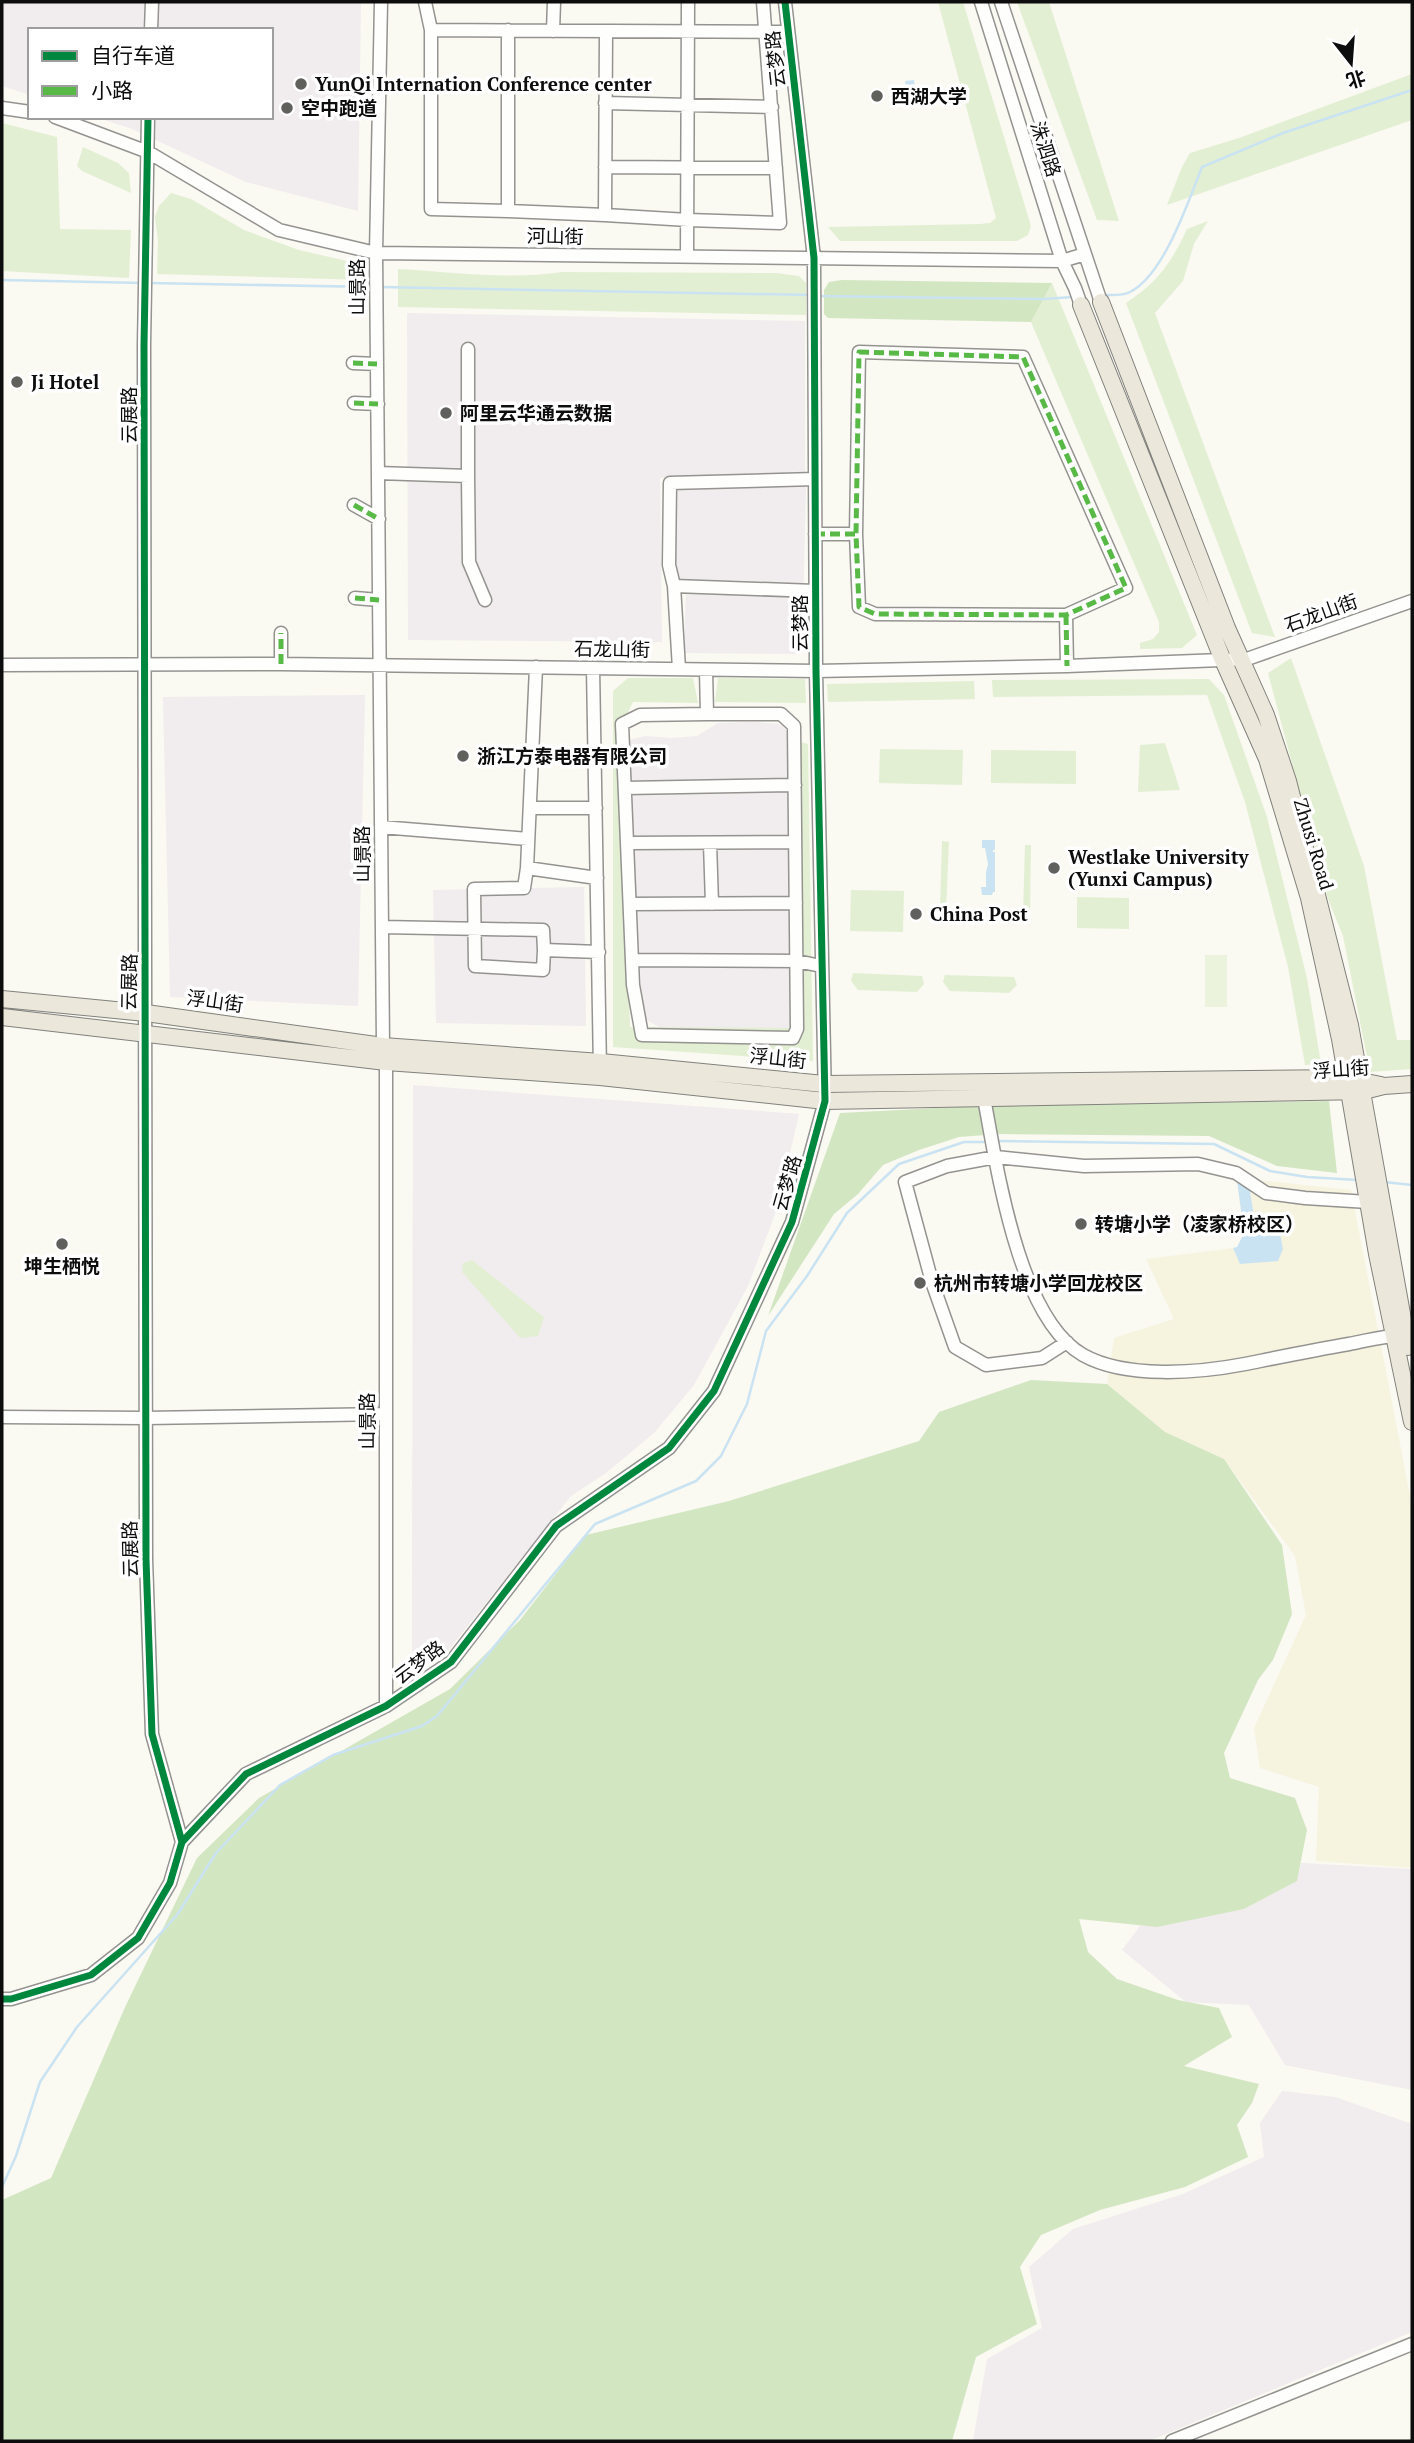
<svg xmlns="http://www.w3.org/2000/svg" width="1414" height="2443" font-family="'PT Serif','Noto Sans SC',serif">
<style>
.industrial{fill:#f1ecee}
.farmland{fill:#f6f4df}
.green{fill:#e3efd3}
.forest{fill:#d3e6c2}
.pitch{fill:#ecf3dd}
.water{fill:#cae3f2}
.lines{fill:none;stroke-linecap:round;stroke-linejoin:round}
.stream{stroke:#cae3f2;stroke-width:2.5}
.minor-casing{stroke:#949390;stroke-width:15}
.major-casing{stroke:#81817d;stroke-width:18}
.minor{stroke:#fefefd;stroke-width:12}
.major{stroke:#ebe7da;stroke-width:16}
.quiet{stroke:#58b947;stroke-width:5;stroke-dasharray:10 5;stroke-linecap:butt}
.cycleway-casing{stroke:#fff;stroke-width:11}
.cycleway{stroke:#00873e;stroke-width:7}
.poi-dot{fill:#60605d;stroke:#fff;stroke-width:2.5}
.labels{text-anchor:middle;stroke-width:7;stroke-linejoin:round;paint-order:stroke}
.street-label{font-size:19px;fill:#0d0d0d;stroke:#fff}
.poi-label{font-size:19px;font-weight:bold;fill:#0d0d0d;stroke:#fff;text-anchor:start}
</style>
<rect width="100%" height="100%" fill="#faf9f2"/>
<path class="industrial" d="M2 2H361L358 211 246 182 132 129 96 117H271V30H30V95L2 86Z
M407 313 805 321V476L660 478 662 642 408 640Z
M670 483 806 485 802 654 684 653 686 591 669 565Z
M365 695 358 1006 170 997 163 697Z
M753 722 779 724 789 732V1028H661L643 1018 626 741 645 736 671 738 697 736 718 723Z
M584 887 586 1026 436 1023 433 890Z
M413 1085 799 1114 777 1209 748 1286 694 1385 654 1433 606 1473 571 1496 443 1657 426 1660 412 1652Z
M1301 1863 1412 1869V2090L1285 2065 1249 2005 1186 2002 1122 1950 1140 1926 1244 1909 1297 1881Z
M1282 2091 1335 2097 1412 2124V2332L1149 2441H973L987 2359 1042 2328 1029 2267 1073 2229 1183 2194 1264 2157 1260 2123Z"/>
<path class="farmland" d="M1248 1179 1351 1190 1412 1506V1868L1316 1861 1319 1787 1260 1768 1254 1728 1306 1615 1295 1556 1224 1459 1165 1432 1107 1384 1114 1338 1174 1319 1146 1259 1233 1248 1240 1264 1256 1230Z"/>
<path class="green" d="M938 2H963L1031 226 1028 235 1017 241H840L828 227 980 224 990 223 996 218Z
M1017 2H1049L1119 221 1097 220Z
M1412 74V120L1167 205 1182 167 1190 153 1239 138Z
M2 123 57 137 60 229 131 230 129 278 2 271Z
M83 147 118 163 129 173 131 193 82 171 77 166Z
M171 193 191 199 244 230 299 250 347 261 365 269 367 280 157 274 158 241 155 217 159 206Z
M1208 221 1194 244 1183 281 1155 313 1275 637 1252 633 1126 303C1159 281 1171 263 1187 229Z
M398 269C452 272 509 280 563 272L776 273 799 276 806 283V315L398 307Z
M1052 283 1197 635 1182 648 1140 649V643L1153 639 1159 632V622L1031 322Z
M1291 658 1364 866 1397 1040H1412V1069L1370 1072 1343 936 1328 899 1268 673Z
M628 678H693L698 703 633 702 620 729 630 1027 789 1028V739L808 744 813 1061 613 1047V691Z
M718 678 805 679 806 703 715 702Z
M1209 679 1224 695 1267 817 1307 978 1321 1064 1305 1065 1288 967 1245 802 1207 695 993 697 992 680Z
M974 681 975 699 828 702 827 684Z
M1165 743 1180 790 1138 792 1140 745Z
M880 749 963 750 962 785 879 783Z
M991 750 1076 751V784L991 783Z
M942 841 949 842 946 910H940Z
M1025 845H1031L1030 914H1023Z
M851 890 904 891 903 932 850 931Z
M1077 897 1129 898V929L1077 928Z
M853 973 922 976 924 984 917 992 858 990 851 981Z
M945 975 1014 977 1017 985 1009 993 950 991 943 982Z
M472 1260 544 1317 538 1336 520 1338 462 1272 463 1263Z"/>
<path class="forest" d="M842 280 1052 283 1031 322 828 318 824 314V290L829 282Z
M1329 1101 1337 1173 1277 1166 1209 1136 999 1134 959 1137 919 1150 883 1165 858 1194 834 1214 768 1316 840 1113 977 1106Z
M1031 1380 1107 1384 1165 1432 1224 1459 1282 1545 1292 1614 1273 1660 1258 1680 1224 1753 1230 1778 1295 1798 1307 1830 1297 1881 1244 1909 1157 1927 1079 1919 1088 1952 1117 1979 1178 2000 1219 2008 1232 2037 1184 2066 1259 2084 1252 2103 1237 2125 1248 2157 1185 2187 1100 2210 1041 2235 1020 2267 1037 2324 976 2357 952 2441H2V2200L51 2178 126 2005 197 1858 259 1798 450 1689 520 1620 586 1535 729 1501 919 1441 939 1412Z"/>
<path class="pitch" d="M1205 955H1227V1007H1205Z"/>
<path class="water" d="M914 80 917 102 908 103 905 81Z
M982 840H995V849L992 852H995V892H993L992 895H982L981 887H986V872L988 864 985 848H982Z
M1236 1173 1248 1179 1256 1229 1267 1226 1279 1229 1283 1249 1278 1261 1240 1264 1233 1248 1237 1247 1244 1233Z"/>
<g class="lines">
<path class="stream" d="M2 280 142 283
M149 283 373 287
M380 287 810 295
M1104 295C1112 295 1123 296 1130 292 1164 275 1188 202 1202 167L1283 133 1412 90
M817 296 1044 299 1073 297
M996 1141 1214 1144 1270 1171 1307 1177 1357 1180
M1384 1182 1412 1185
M2 2187 16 2156 40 2082 77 2027 177 1915 216 1853 280 1785 333 1755 422 1726 437 1716 595 1524 696 1481 721 1456 747 1404 766 1331 807 1276 847 1213 899 1164 964 1142H989"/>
<g class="minor-casing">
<path id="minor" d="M381 2 376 253 383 1046 386 1062V1706
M425 2 431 30 788 32
M981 2 1062 261 1075 288 1081 305
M1001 2 1101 302
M151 30 152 2
M431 30V209L508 211
M508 30V211L605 215
M553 31 554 2
M606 31 605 215 688 220 780 223 763 2
M605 103 772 107
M2 108 30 112
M55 117 148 152 279 230 376 253 1062 261 1085 254
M148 117 144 345 146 1559 152 1734 182 1842
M605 167 776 168
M687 257 688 2
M468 349V476
M859 352 1023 357 1126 588 1066 615 875 614 859 607 856 534Z
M353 363 377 364
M354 403 378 404
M378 473 468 476 469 562 485 600
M354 505 379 519
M815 534H856
M674 586 669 565 670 483 815 479
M355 598 379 600
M1066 615 1067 666
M281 664V633
M2 665 281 664 816 671 1067 666 1247 659 1412 601
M536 667 527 868 524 888 474 889 475 966 543 970 544 950
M593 668 600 1070
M679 669 674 586 815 591
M706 670 707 714H781L794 726 797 1029 793 1038 642 1035 633 985 622 724 640 715 707 714
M625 788 795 785
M530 808H596
M381 827 528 839
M627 843 795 842
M710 843 712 904
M527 868 597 878
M630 904 796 903
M382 927 543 930 544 950 599 952
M632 960 797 961 821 966
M984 1098C997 1167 1018 1318 1083 1355 1126 1379 1198 1373 1245 1364 1280 1357 1314 1350 1349 1344 1366 1341 1384 1335 1402 1336
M1067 1342 1042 1358 986 1365 955 1347 932 1282 905 1182 947 1166 996 1157 1084 1166 1198 1164 1236 1173 1266 1193 1305 1198 1368 1202
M2 1417 145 1418 386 1414
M2 1999H11L91 1975 138 1938 170 1883 182 1842 246 1774 386 1706 451 1662 556 1526 669 1448 714 1391 792 1222 825 1101 816 671 814 258 785 2
M1172 2441 1412 2344"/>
</g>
<g class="major-casing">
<path id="major" d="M1101 302 1227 628 1266 715 1288 781 1350 1025 1408 1347
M1081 305 1222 658 1267 759 1309 898 1340 1039 1377 1254 1412 1422
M2 999 146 1013 383 1046 601 1062 824 1084 1346 1078 1381 1085
M2 1017 386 1062 600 1077 825 1101 1364 1091 1384 1086 1412 1084"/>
</g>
<use href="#minor" class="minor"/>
<use href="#major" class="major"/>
<path class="quiet" d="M859 352 1023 357 1126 588 1066 615 875 614 859 607 856 534Z
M353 363 377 364
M354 403 378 404
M354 505 379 519
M815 534H856
M355 598 379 600
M1066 615 1067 666
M281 664V633"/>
<g class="cycleway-casing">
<path id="cycleway" d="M148 117 144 345 146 1559 152 1734 182 1842
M2 1999H11L91 1975 138 1938 170 1883 182 1842 246 1774 386 1706 451 1662 556 1526 669 1448 714 1391 792 1222 825 1101 816 671 814 258 785 2"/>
</g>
<use href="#cycleway" class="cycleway"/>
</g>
<g class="poi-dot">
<circle cx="301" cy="84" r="7"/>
<circle cx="877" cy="96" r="7"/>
<circle cx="287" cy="108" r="7"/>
<circle cx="17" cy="382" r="7"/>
<circle cx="446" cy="413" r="7"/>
<circle cx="463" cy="756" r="7"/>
<circle cx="1054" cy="868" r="7"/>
<circle cx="916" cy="914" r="7"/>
<circle cx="1081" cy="1224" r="7"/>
<circle cx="62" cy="1244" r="7"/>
<circle cx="920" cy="1283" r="7"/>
</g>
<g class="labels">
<g class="street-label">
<text transform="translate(775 59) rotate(-96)" y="7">云梦路</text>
<text transform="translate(1046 149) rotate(72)" y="7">洙泗路</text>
<text transform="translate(555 236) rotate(1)" y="7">河山街</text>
<text transform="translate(357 287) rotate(-90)" y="7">山景路</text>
<text transform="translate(129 415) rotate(-90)" y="7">云展路</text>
<text transform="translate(1321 613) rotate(-20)" y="7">石龙山街</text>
<text transform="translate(800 623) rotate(-90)" y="7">云梦路</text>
<text transform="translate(612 649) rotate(1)" y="7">石龙山街</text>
<text transform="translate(1314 844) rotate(73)" y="7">Zhusi Road</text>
<text transform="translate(362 854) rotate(-90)" y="7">山景路</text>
<text transform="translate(129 982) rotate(-89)" y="7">云展路</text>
<text transform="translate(215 1001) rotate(8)" y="7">浮山街</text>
<text transform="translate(778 1058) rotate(6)" y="7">浮山街</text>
<text transform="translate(1341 1069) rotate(-4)" y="7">浮山街</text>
<text transform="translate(787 1183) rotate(-74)" y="7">云梦路</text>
<text transform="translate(367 1421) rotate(-90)" y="7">山景路</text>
<text transform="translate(130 1549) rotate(-91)" y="7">云展路</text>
<text transform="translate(419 1662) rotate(-37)" y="7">云梦路</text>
</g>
<g class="poi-label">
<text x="315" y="91">YunQi Internation Conference center</text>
<text x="891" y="103">西湖大学</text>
<text x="301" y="115">空中跑道</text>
<text x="31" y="389">Ji Hotel</text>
<text x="460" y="420">阿里云华通云数据</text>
<text x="477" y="763">浙江方泰电器有限公司</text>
<text x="1068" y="864">Westlake University<tspan x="1068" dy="22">(Yunxi Campus)</tspan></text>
<text x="930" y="921">China Post</text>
<text x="1095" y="1231">转塘小学（凌家桥校区）</text>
<text x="62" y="1273" text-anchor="middle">坤生栖悦</text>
<text x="934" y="1290">杭州市转塘小学回龙校区</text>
</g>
</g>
<rect width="1414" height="2443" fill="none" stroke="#0d0d0d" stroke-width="7"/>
<rect x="28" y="28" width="245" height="91" fill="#ffffff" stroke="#9e9e9e" stroke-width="2"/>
<rect x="42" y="51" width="35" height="10" fill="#00873e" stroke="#9e9e9e" stroke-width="2"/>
<text x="91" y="63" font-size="21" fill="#0d0d0d">自行车道</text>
<rect x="42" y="86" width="35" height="10" fill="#58b947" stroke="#9e9e9e" stroke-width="2"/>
<text x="91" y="98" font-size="21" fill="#0d0d0d">小路</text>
<g transform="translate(1351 63) rotate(163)" stroke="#ffffff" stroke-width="5" paint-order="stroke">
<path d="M0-5L12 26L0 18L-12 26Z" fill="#0d0d0d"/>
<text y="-10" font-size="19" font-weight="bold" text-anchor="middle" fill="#0d0d0d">北</text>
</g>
</svg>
